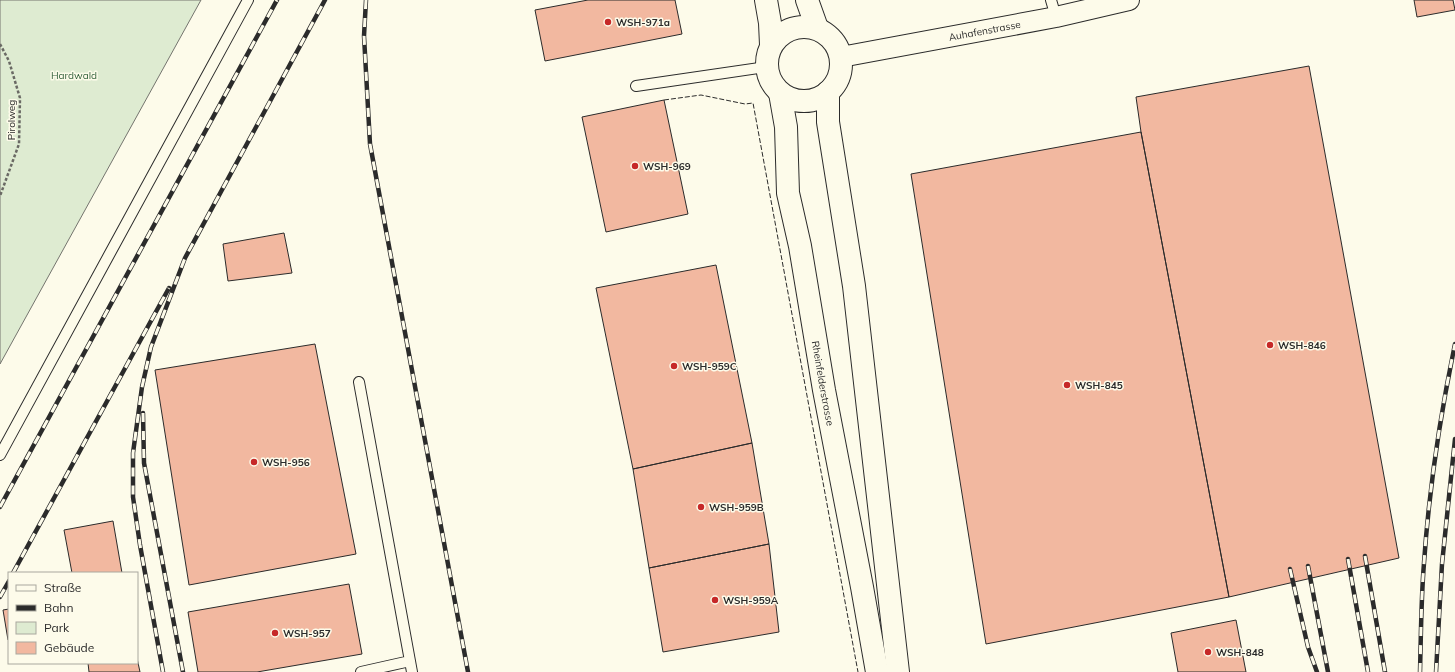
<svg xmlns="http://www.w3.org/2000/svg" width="1455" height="672" font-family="Mulish,sans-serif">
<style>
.green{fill:#deebd1;stroke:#74746e}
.building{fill:#f2b8a0;stroke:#2b2b2b}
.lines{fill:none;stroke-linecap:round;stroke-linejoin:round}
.service-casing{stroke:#2b2b2b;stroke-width:12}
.minor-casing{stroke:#2b2b2b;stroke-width:22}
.primary-casing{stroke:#2b2b2b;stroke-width:24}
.path{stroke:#6a6964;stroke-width:2.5;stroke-dasharray:3 2;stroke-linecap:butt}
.service{stroke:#fdfbea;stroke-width:10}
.minor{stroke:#fdfbea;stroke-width:20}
.primary{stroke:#fdfbea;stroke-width:22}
.rail-casing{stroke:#2b2b2b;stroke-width:4.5}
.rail{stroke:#fdfbea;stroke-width:3;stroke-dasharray:9;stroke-linecap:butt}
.fence{stroke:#2b2b2b;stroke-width:1;stroke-dasharray:5 2;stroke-linecap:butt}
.poi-dot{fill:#c62828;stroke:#fdfbea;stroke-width:1.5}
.labels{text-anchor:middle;stroke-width:3;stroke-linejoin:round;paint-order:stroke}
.poi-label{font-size:10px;font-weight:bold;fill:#2b2b2b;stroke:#fdfbea;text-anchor:start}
.street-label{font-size:10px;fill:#2b2b2b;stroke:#fdfbea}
.park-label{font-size:10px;fill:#34623c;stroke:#fdfbea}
</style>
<rect width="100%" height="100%" fill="#fdfbea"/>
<path class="green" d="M0 0H201L0 364Z"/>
<path class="building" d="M588 0H675L682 34 545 61 535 10Z
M1414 0H1453L1455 10 1417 17Z
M1309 66 1399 558 1229 597 1141 132 1136 97Z
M664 100 688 214 606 232 582 117Z
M1141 132 1229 597 986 644 911 174Z
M284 233 292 273 228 281 223 244Z
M716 265 752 443 633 469 596 288Z
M315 344 356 554 189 585 155 370Z
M752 443 769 544 649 568 633 469Z
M113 521 122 573H72L64 530Z
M769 544 779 632 663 652 649 568Z
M349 584 362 654 257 672H198L188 612Z
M9 609V640H8L3 610Z
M1236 620 1246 672H1178L1171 633Z
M137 658 140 672H89L88 663H137Z"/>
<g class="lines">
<g class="service-casing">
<path id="service" d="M1051 0 1056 17
M636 86 766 67
M359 382 412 672
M0 455 248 0
M361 672 410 661"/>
</g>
<g class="minor-casing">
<g id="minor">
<path id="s1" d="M841 57 1056 17 1129 0"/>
</g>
</g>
<g class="primary-casing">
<g id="primary">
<path d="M766 0 770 23 771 45"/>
<path d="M807 0 817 28"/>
<circle cx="804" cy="64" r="37"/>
<path d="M828 92V122L854 286 898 672"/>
<path id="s2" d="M780 93 786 127 788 193 800 246 824 390 862 587 877 672"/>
</g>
</g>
<path class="path" d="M0 44 9 61 20 98 19 144 0 196"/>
<use href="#service" class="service"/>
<use href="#minor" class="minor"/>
<use href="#primary" class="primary"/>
<g class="rail-casing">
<path id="rail" d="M366 0 364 36 370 144 468 672
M143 413 144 463 183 672
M0 507 277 0
M1365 556 1385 672
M1348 559 1368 672
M1308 566 1328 672
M1290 569 1308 647 1317 672
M13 573 169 288
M0 597 9 581
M163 672 140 545 133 497V453L142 387 151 347 185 258 325 0
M1420 672C1421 636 1421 599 1424 563 1429 490 1440 416 1455 344
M1436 672 1442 564 1455 439"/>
</g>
<use href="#rail" class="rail"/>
<path class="fence" d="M664 100 701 95 745 104 753 103 858 672"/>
</g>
<g class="poi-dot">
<circle cx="608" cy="22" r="4"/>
<circle cx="635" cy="166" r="4"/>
<circle cx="1270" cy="345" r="4"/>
<circle cx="674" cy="366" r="4"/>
<circle cx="1067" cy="385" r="4"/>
<circle cx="254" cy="462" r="4"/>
<circle cx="701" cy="507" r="4"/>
<circle cx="715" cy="600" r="4"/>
<circle cx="275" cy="633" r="4"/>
<circle cx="1208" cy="652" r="4"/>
</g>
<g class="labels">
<g class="poi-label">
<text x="616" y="26">WSH-971a</text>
<text x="643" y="170">WSH-969</text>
<text x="1278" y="349">WSH-846</text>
<text x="682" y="370">WSH-959C</text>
<text x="1075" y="389">WSH-845</text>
<text x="262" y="466">WSH-956</text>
<text x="709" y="511">WSH-959B</text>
<text x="723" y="604">WSH-959A</text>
<text x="283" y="637">WSH-957</text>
<text x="1216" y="656">WSH-848</text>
</g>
<g class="street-label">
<text dy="4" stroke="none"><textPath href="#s1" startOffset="146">Auhafenstrasse</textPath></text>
<text transform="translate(11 120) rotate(-90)" y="4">Pirolweg</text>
<text dy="4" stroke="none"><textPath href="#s2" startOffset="294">Rheinfelderstrasse</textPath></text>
</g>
<g class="park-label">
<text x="74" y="79">Hardwald</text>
</g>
</g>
<rect x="8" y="572" width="130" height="92" fill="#fdfbea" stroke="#a9a89e"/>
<rect x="16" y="585" width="20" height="6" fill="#fdfbea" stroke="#a9a89e"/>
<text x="44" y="592" font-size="12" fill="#2b2b2b">Straße</text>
<rect x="16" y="605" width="20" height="6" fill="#2b2b2b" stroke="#a9a89e"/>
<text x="44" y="612" font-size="12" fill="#2b2b2b">Bahn</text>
<rect x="16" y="622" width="20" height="12" fill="#deebd1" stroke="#a9a89e"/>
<text x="44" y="632" font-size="12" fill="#2b2b2b">Park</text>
<rect x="16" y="642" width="20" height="12" fill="#f2b8a0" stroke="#a9a89e"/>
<text x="44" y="652" font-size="12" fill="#2b2b2b">Gebäude</text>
</svg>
